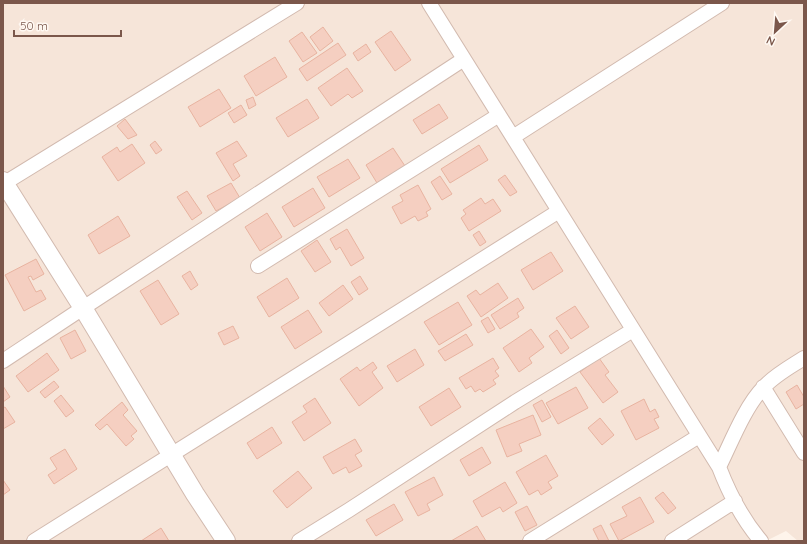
<svg xmlns="http://www.w3.org/2000/svg" width="807" height="544" font-family="Quicksand,sans-serif">
<style>
.residential{fill:#f6e5d9}
.building{fill:#f5cfc1;stroke:#e8b3a0}
.lines{fill:none;stroke-linecap:round;stroke-linejoin:round}
.minor-casing{stroke:#d2baaf;stroke-width:16}
.tertiary-casing{stroke:#d2baaf;stroke-width:20}
.minor{stroke:#fff;stroke-width:14}
.tertiary{stroke:#fff;stroke-width:18}
</style>
<rect width="100%" height="100%" fill="#fef4eb"/>
<path class="residential" d="M3 3H804V541H798L786 531 766 541H3Z"/>
<path class="building" d="M323 27 333 41 320 51 310 37Z
M391 31 411 60 395 71 375 42Z
M302 32 317 53 303 62 289 41Z
M338 43 346 55 307 81 299 69Z
M366 44 371 52 358 61 353 53Z
M275 57 287 77 256 96 244 76Z
M347 68 363 91 352 98 348 94 331 106 318 88Z
M219 89 231 108 200 127 188 107Z
M253 97 256 105 249 109 246 100Z
M307 99 319 118 288 137 276 118Z
M439 104 448 118 422 134 413 120Z
M241 105 247 115 234 123 228 113Z
M125 119 137 135 128 139 117 126Z
M155 141 162 150 156 154 150 145Z
M237 141 247 156 233 164 240 176 233 181 216 153Z
M132 144 145 163 118 181 102 157 117 147 120 152Z
M479 145 488 160 450 183 441 169Z
M393 148 405 166 377 183 366 165Z
M348 159 360 178 329 197 317 177Z
M505 175 517 192 510 196 498 180Z
M440 176 452 194 442 200 431 182Z
M231 183 240 198 216 211 207 196Z
M418 185 431 209 426 212 428 216 418 221 415 216 401 224 392 207 403 201 400 195Z
M313 188 325 208 294 227 282 207Z
M187 191 202 213 192 220 177 197Z
M481 198 485 204 493 199 501 211 469 231 461 218 466 214 463 210Z
M267 213 282 237 260 251 245 227Z
M118 216 130 236 99 254 88 235Z
M347 229 364 258 351 266 340 247 336 250 330 239Z
M479 231 486 242 480 246 473 235Z
M317 240 331 262 315 272 301 251Z
M551 252 563 271 533 290 521 270Z
M36 259 44 274 33 280 31 276 28 277 36 292 41 290 46 299 24 311 5 275Z
M190 271 198 285 191 290 182 276Z
M360 276 368 289 359 295 351 282Z
M287 278 299 298 269 317 257 297Z
M158 280 179 314 161 325 140 291Z
M498 283 508 298 481 317 467 296 476 290 480 295Z
M343 285 353 299 329 316 319 303Z
M518 298 524 308 517 313 519 317 500 329 491 315Z
M458 302 472 325 439 345 424 322Z
M575 306 589 327 571 339 556 318Z
M308 310 322 332 295 349 281 327Z
M488 317 495 329 488 333 481 321Z
M233 326 239 338 224 345 218 333Z
M531 329 544 347 529 358 532 363 519 372 503 348Z
M75 330 86 351 71 359 60 338Z
M557 330 569 348 561 354 549 336Z
M466 334 473 345 445 361 438 351Z
M415 349 424 365 397 382 387 366Z
M47 353 59 370 28 392 16 376Z
M493 358 499 368 495 371 499 376 493 380 496 384 483 392 480 389 475 392 471 386 466 389 459 378Z
M599 358 609 372 605 375 618 392 603 403 580 372Z
M373 362 377 368 372 372 383 388 359 406 340 379 357 367 360 371Z
M54 381 59 387 45 398 40 392Z
M797 385 804 397V404L796 409 786 392Z
M3 386 10 397 3 402Z
M576 387 588 408 558 424 546 403Z
M449 388 461 407 431 426 419 407Z
M61 395 74 411 66 417 54 401Z
M315 398 331 423 304 441 292 422 307 412 303 406Z
M644 399 650 412 655 409 659 417 654 419 659 428 636 440 621 411Z
M542 400 551 417 542 422 533 405Z
M122 402 128 410 123 415 137 431 131 436 134 439 126 446 107 424 100 430 95 425Z
M5 407 15 422 3 429V408Z
M533 415 541 435 519 444 522 451 507 457 496 430Z
M600 418 614 435 602 445 588 428Z
M272 427 282 443 257 459 247 443Z
M355 439 362 451 355 455 362 466 349 473 346 467 333 474 323 457Z
M482 447 491 463 469 476 460 460Z
M65 449 77 469 54 484 48 475 57 469 50 458Z
M546 455 558 476 548 482 552 488 541 495 538 490 529 495 516 472Z
M298 471 312 488 287 508 273 491Z
M434 477 443 495 427 504 430 510 418 516 405 492Z
M3 480 10 490 3 495Z
M505 482 517 503 503 512 500 507 482 517 473 501Z
M663 492 676 508 668 514 655 498Z
M640 497 654 522 619 541 610 524 627 516 622 507Z
M394 504 403 520 376 536 366 520Z
M527 506 537 525 525 531 515 512Z
M601 525 609 541H599L593 529Z
M477 526 486 541H451Z
M161 528 169 541H141Z"/>
<g class="lines">
<g class="minor-casing">
<path id="minor" d="M429 3 719 467C729 493 743 520 761 541
M513 137 722 3
M3 184 297 3
M258 266 499 115
M3 361 83 308 464 59
M763 387 804 453
M719 467C731 443 745 406 764 387 775 375 790 367 804 358
M34 541 559 211
M299 541 349 510 515 402 633 330
M530 541 699 436
M672 541 735 501"/>
</g>
<g class="tertiary-casing">
<path id="tertiary" d="M3 181 83 308 195 494 226 541"/>
</g>
<use href="#minor" class="minor"/>
<use href="#tertiary" class="tertiary"/>
</g>
<rect width="807" height="544" fill="none" stroke="#7b574b" stroke-width="8"/>
<g transform="translate(775 32) rotate(206)" stroke="#fff9f3" stroke-width="3" paint-order="stroke">
<path d="M0-3L7 15L0 10L-7 15Z" fill="#7b574b"/>
<text y="-6" font-size="11" font-weight="bold" text-anchor="middle" fill="#7b574b">N</text>
</g>
<path d="M14 30v6h107v-6" fill="none" stroke="#7b574b" stroke-width="2"/>
<text x="20" y="30" font-size="12" fill="#7b574b" stroke="#fff9f3" stroke-width="3" paint-order="stroke">50 m</text>
</svg>
